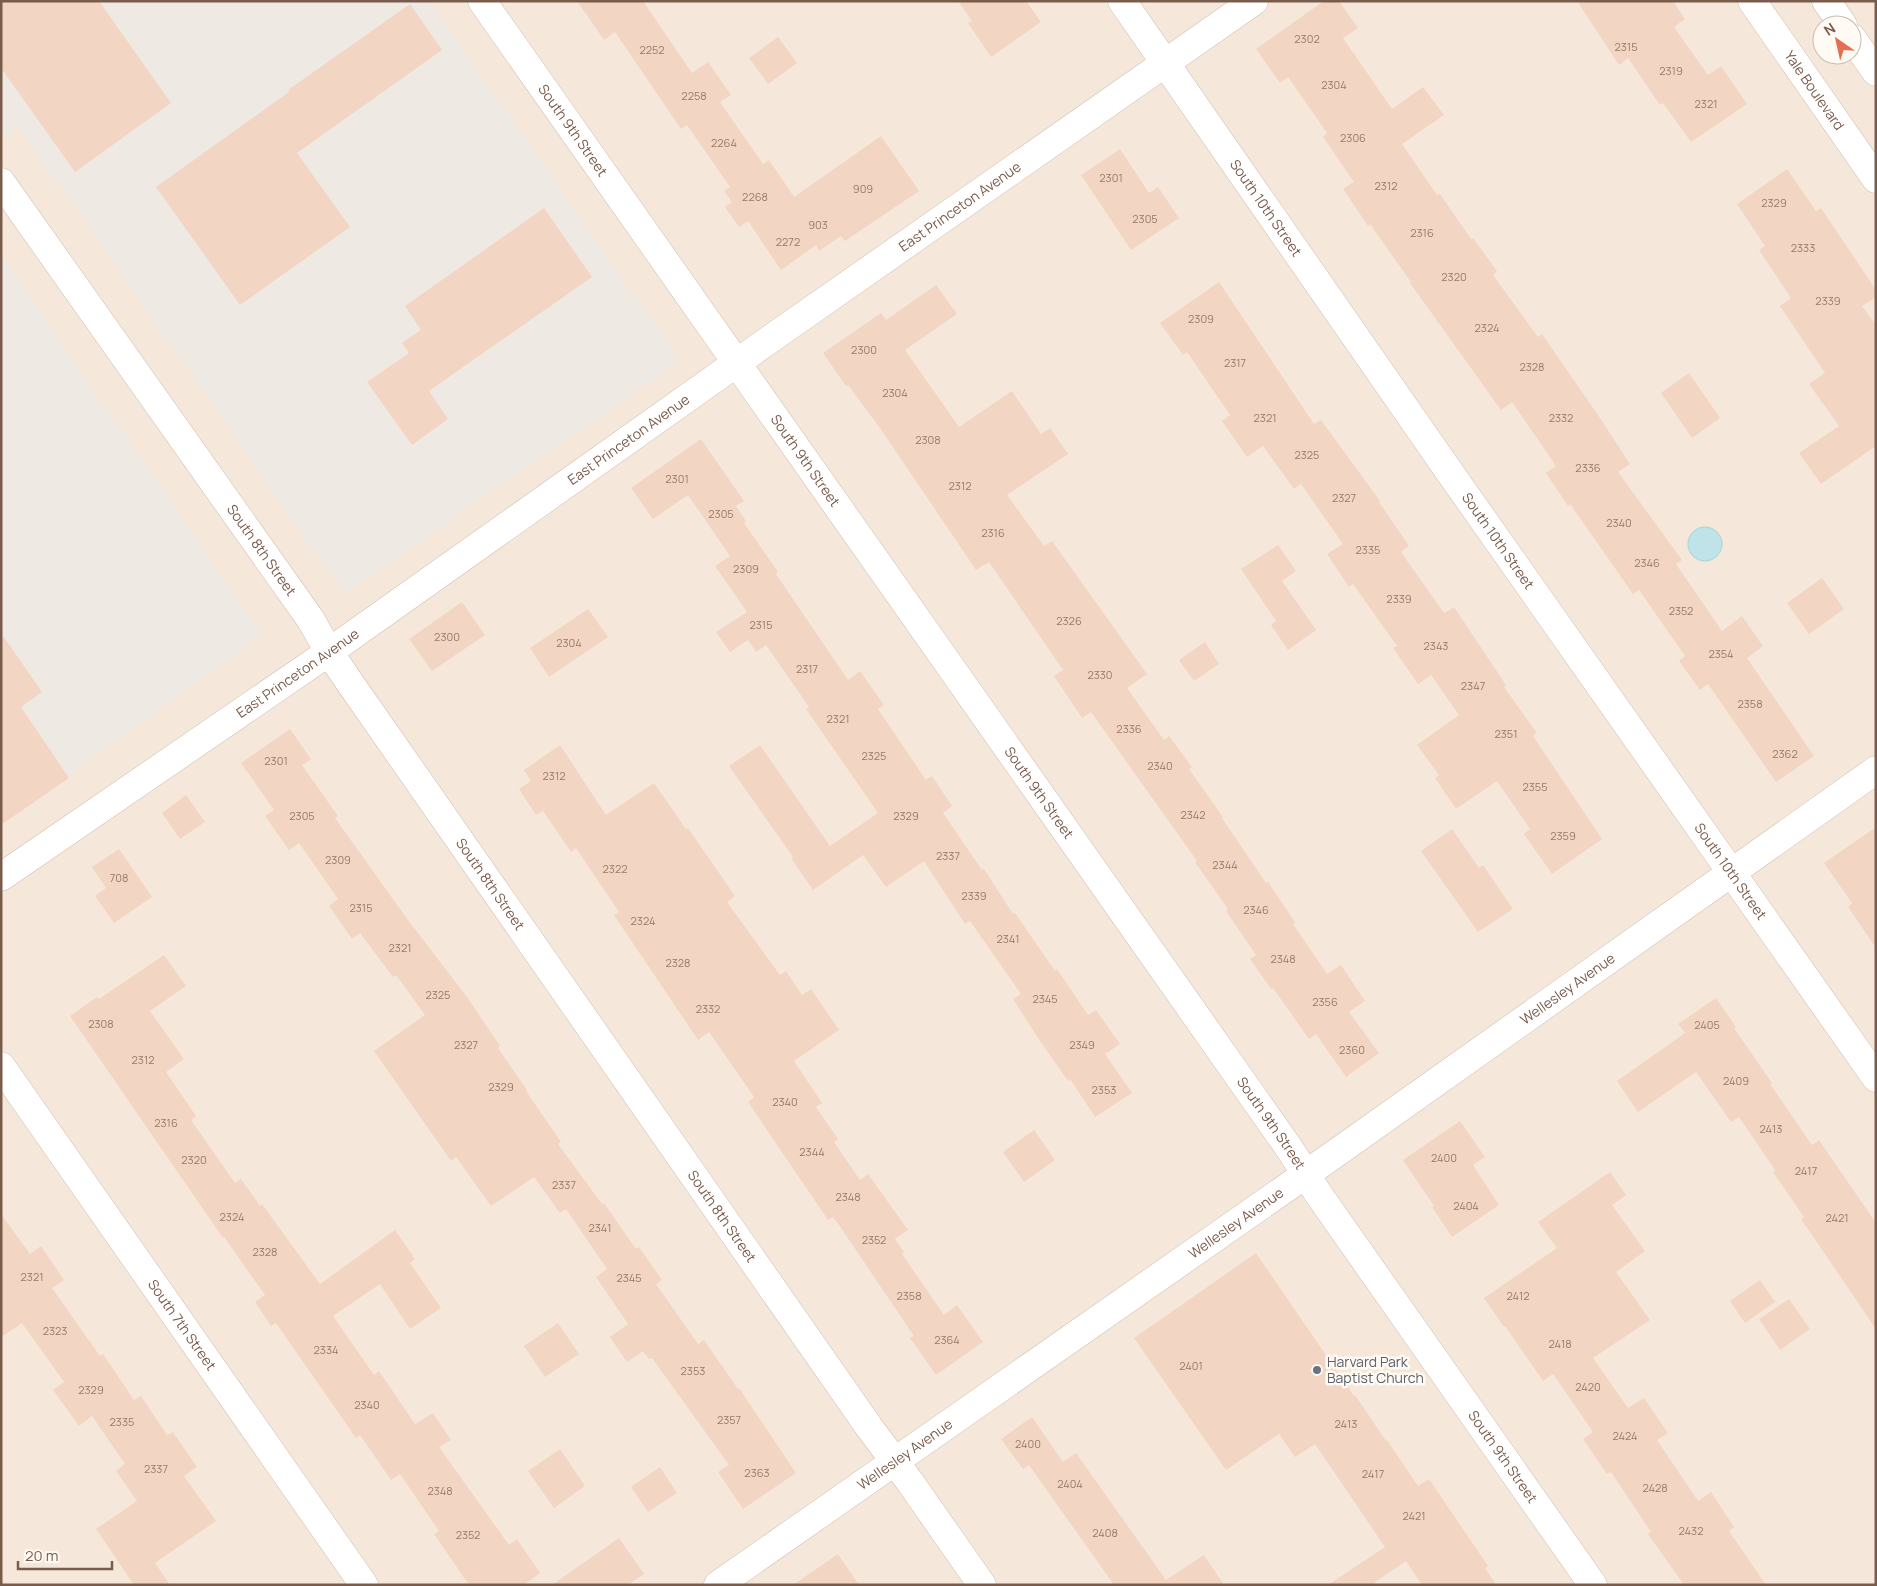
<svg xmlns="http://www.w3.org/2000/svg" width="1877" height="1586" font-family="Manrope,sans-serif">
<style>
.residential{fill:#f5e8da;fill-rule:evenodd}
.industrial{fill:#efe9e4}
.water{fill:#bfe3e8;stroke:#a5d3da}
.building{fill:#f3d5c3}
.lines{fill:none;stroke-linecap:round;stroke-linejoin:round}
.street-casing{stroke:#d1beb0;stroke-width:29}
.street{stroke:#fff;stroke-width:28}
.worship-dot{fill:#6b7280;stroke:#fffaf3;stroke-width:2}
.labels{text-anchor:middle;stroke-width:5;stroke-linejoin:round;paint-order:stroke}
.number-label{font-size:11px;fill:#987a6a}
.street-label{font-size:14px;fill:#7a5c4d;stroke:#fffaf3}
.worship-label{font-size:14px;fill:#5b616d;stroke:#fffaf3;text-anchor:start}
</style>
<rect width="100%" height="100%" fill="#fdf6ec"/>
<path class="residential" d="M1 1H1876V1585H1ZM1822 25H1852V55H1822Z"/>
<path class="industrial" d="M1 1H429L680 361 344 594 18 126 1 138Z
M1 254 261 635 1 825Z"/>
<path class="water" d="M1688 544a17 17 0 1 1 34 0a17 17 0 1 1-34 0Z"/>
<path class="building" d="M1 1H99L171 103 75 172 1 68Z
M577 1H643L692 73 708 62 731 95 720 102 763 164 769 160 794 197 881 136 919 191 845 241 841 236 819 251 816 245 781 270 748 221 739 227 725 207 732 202 724 191 730 187 687 125 681 129 615 32 604 40Z
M958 1H1026L1041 22 991 57 968 23 972 21Z
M1324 1H1339L1358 28 1343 38 1392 109 1423 87 1444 115 1402 144 1437 195 1440 194 1471 239 1473 238 1497 271 1493 275 1538 337 1542 334 1600 418 1630 464 1618 472 1682 560 1676 564 1722 631 1742 616 1763 646 1747 658 1814 756 1776 782 1708 684 1700 690 1679 661 1685 656 1639 590 1633 594 1570 504 1568 506 1546 473 1556 466 1512 402 1501 410 1410 283 1411 282 1370 224 1368 226 1343 189 1354 182 1323 137 1327 133 1288 77 1280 83 1256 49Z
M1577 1H1673L1685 19 1674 27 1708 75 1721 66 1747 104 1691 142 1663 103 1660 105 1628 58 1619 65Z
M410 4 442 50 297 153 350 227 240 305 156 187 289 92 288 90Z
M778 37 797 63 768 84 749 58Z
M1120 149 1149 193 1158 187 1179 218 1131 250 1081 175Z
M1787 169 1816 211 1821 208 1876 290V297L1862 306 1876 325V446L1821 484 1799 453 1839 426 1809 384 1825 373 1780 306 1791 298 1759 250 1765 246 1737 204Z
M544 208 592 277 429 391 448 419 412 445 367 382 409 353 402 343 421 330 405 306Z
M1219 282 1314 424 1321 420 1380 501 1379 502 1409 546 1401 552 1444 613 1454 607 1506 685 1504 687 1537 733 1533 736 1602 839 1552 874 1524 834 1530 829 1497 781 1456 809 1435 778 1439 775 1417 745 1459 715 1431 675 1418 684 1393 648 1397 646 1353 584 1349 587 1327 554 1343 544 1301 484 1294 489 1263 446 1247 457 1222 421 1230 415 1187 352 1183 355 1160 323Z
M936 285 957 314 905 350 959 427 1012 391 1041 434 1050 428 1068 454 1007 495 1044 546 1052 541 1147 674 1127 688 1164 740 1169 736 1192 767 1189 769 1223 817 1222 818 1266 883 1268 882 1295 922 1293 924 1327 974 1341 965 1365 1001 1349 1012 1379 1053 1346 1077 1316 1034 1309 1039 1273 988 1271 989 1250 959 1256 955 1226 911 1228 909 1195 862 1197 861 1091 712 1082 718 1054 676 1063 670 989 562 976 570 880 428 848 385 846 386 823 353 881 313 886 320Z
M1689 373 1720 418 1692 438 1661 393Z
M701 439 744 501 736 506 746 521 744 523 778 572 776 574 848 680 860 671 884 705 878 709 926 780 932 776 952 806 943 813 982 870 984 869 1013 914 1015 913 1055 971 1057 969 1088 1015 1096 1010 1120 1044 1105 1054 1132 1093 1095 1117 1070 1079 1068 1081 1038 1038 1013 999 1021 994 970 921 965 924 924 861 886 887 863 855 813 890 791 858 793 857 729 766 760 745 830 846 878 813 806 709 809 707 766 645 756 652 748 640 730 652 716 632 747 612 715 566 730 556 688 495 653 519 631 488Z
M1278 545 1296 571 1282 581 1316 630 1288 650 1271 625 1276 621 1241 569Z
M1822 578 1844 609 1809 634 1787 603Z
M462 602 485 635 432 671 409 639Z
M588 609 608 637 549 677 530 648Z
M1 633 42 692 21 707 69 778 1 825Z
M1205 642 1219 664 1194 681 1179 660Z
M290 729 311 759 302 765 338 816 335 818 405 916 467 997 500 1046 498 1048 527 1090 526 1091 561 1142 558 1144 602 1204 604 1203 636 1249 639 1247 662 1280 656 1284 698 1344 704 1340 738 1389 739 1388 796 1473 743 1509 718 1472 729 1465 652 1358 649 1359 643 1351 627 1362 610 1337 628 1324 596 1277 607 1269 566 1209 560 1213 534 1177 491 1206 456 1157 451 1161 374 1051 425 1015 396 975 393 977 360 933 352 939 329 906 338 899 299 843 289 850 265 816 274 810 241 763Z
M560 745 606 815 654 783 686 829 688 828 735 896 727 902 780 975 786 971 802 995 811 989 839 1030 794 1061 822 1103 816 1107 838 1139 834 1142 860 1180 868 1174 908 1230 895 1239 904 1252 902 1254 944 1315 957 1305 983 1342 936 1375 910 1338 914 1336 839 1225 833 1217 828 1220 748 1102 754 1097 709 1032 698 1040 614 915 619 912 576 848 571 852 543 811 536 815 519 789 531 781 524 770Z
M186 795 205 822 180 839 162 813Z
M1876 827V948L1848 907 1852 903 1824 863Z
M1452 829 1479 868 1483 865 1513 909 1478 932 1421 851Z
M119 849 152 897 114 923 95 896 106 888 92 867Z
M164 955 186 986 150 1011 184 1059 166 1072 196 1116 191 1120 235 1183 241 1179 260 1206 262 1204 320 1284 395 1230 415 1259 410 1263 441 1308 410 1329 380 1284 333 1316 374 1375 379 1371 415 1424 433 1413 451 1440 439 1447 509 1545 517 1539 540 1573 524 1585H469L434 1534 439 1531 400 1474 391 1480 360 1435 356 1438 276 1323 271 1326 255 1302 265 1295 224 1237 223 1238 70 1016 97 997 99 999Z
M1716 998 1736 1027 1734 1028 1772 1083 1770 1084 1812 1145 1819 1140 1876 1223V1329L1801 1219 1804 1217 1773 1172 1775 1170 1739 1117 1731 1122 1696 1072 1638 1112 1617 1081 1685 1033 1678 1024Z
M1460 1121 1485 1157 1473 1165 1499 1205 1452 1237 1432 1207 1434 1206 1403 1160Z
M1034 1130 1055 1160 1024 1182 1003 1152Z
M1610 1172 1626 1195 1612 1205 1645 1251 1616 1272 1650 1320 1593 1358 1628 1408 1644 1398 1668 1433 1657 1440 1698 1501 1711 1492 1734 1527 1729 1531 1766 1585H1684L1648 1534 1651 1532 1611 1472 1607 1474 1583 1439 1593 1432 1553 1374 1543 1381 1505 1326 1504 1327 1484 1298 1557 1248 1538 1222Z
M1 1214 30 1254 41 1246 64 1280 52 1288 100 1356 103 1354 134 1400 141 1396 167 1435 173 1432 197 1467 184 1476 216 1521 155 1563 170 1585H134L96 1529 137 1501 116 1471 125 1464 92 1416 79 1426 53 1390 64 1382 22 1323 1 1337Z
M1256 1253 1354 1396 1355 1395 1386 1441 1387 1440 1418 1486 1429 1479 1488 1566 1485 1568 1496 1585H1422L1406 1561 1371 1585H1328L1385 1547 1315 1444 1295 1457 1279 1434 1226 1470 1134 1338Z
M1760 1280 1775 1302 1745 1323 1730 1301Z
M1789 1299 1810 1329 1780 1350 1759 1319Z
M558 1323 579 1354 545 1377 524 1346Z
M1032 1417 1063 1462 1076 1453 1166 1580 1204 1555 1224 1585H1114L1029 1465 1023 1469 1001 1439Z
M560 1449 585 1486 554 1508 528 1471Z
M660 1467 677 1493 648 1512 631 1487Z
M619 1538 644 1574 628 1585H552Z
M838 1554 859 1585H793Z"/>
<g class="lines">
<g class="street-casing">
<g id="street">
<path id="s1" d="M482 1 1289 1148 1319 1195 1593 1585"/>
<path id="s2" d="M1122 1 1446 467 1876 1078"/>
<path id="s3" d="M1752 1 1876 179"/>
<path d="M1826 1 1843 25"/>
<path d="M1852 38 1876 72"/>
<path id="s4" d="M1 182 311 620 329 652 350 683 869 1427 910 1482 982 1585"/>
<path id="s5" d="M1 877 329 652 776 335 1254 1"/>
<path id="s6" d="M1 1066 364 1585"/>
<path id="s7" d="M718 1585 1339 1151 1876 770"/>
</g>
</g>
<use href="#street" class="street"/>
</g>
<circle class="worship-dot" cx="1317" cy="1370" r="5"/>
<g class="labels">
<g class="number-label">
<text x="1307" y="43">2302</text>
<text x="1626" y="51">2315</text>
<text x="652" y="54">2252</text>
<text x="1671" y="75">2319</text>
<text x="1334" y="89">2304</text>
<text x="694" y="100">2258</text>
<text x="1706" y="108">2321</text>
<text x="1353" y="142">2306</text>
<text x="724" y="147">2264</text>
<text x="1111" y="182">2301</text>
<text x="1386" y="190">2312</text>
<text x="863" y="193">909</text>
<text x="755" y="201">2268</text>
<text x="1774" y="207">2329</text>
<text x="1145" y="223">2305</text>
<text x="818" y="229">903</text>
<text x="1422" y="237">2316</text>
<text x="788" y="246">2272</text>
<text x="1803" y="252">2333</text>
<text x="1454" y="281">2320</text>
<text x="1828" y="305">2339</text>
<text x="1201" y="323">2309</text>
<text x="1487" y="332">2324</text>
<text x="864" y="354">2300</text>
<text x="1235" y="367">2317</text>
<text x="1532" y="371">2328</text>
<text x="895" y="397">2304</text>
<text x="1265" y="422">2321</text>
<text x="1561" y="422">2332</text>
<text x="928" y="444">2308</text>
<text x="1307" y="459">2325</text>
<text x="1588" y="472">2336</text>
<text x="677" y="483">2301</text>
<text x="960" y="490">2312</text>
<text x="1344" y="502">2327</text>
<text x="721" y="518">2305</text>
<text x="1619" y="527">2340</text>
<text x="993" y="537">2316</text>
<text x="1368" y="554">2335</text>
<text x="1647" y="567">2346</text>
<text x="746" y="573">2309</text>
<text x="1399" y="603">2339</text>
<text x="1681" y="615">2352</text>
<text x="1069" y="625">2326</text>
<text x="761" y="629">2315</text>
<text x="447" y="641">2300</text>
<text x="569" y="647">2304</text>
<text x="1436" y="650">2343</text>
<text x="1721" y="658">2354</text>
<text x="807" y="673">2317</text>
<text x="1100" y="679">2330</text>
<text x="1473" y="690">2347</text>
<text x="1750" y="708">2358</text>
<text x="838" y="723">2321</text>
<text x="1129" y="733">2336</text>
<text x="1506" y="738">2351</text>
<text x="1785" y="758">2362</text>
<text x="874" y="760">2325</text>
<text x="276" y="765">2301</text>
<text x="1160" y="770">2340</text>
<text x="554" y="780">2312</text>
<text x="1535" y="791">2355</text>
<text x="1193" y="819">2342</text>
<text x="302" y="820">2305</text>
<text x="906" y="820">2329</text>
<text x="1563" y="840">2359</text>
<text x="948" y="860">2337</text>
<text x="338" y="864">2309</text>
<text x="1225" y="869">2344</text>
<text x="615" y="873">2322</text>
<text x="119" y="882">708</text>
<text x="974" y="900">2339</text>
<text x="361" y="912">2315</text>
<text x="1256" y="914">2346</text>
<text x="643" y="925">2324</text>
<text x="1008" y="943">2341</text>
<text x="400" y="952">2321</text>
<text x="1283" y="963">2348</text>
<text x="678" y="967">2328</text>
<text x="438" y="999">2325</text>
<text x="1045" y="1003">2345</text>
<text x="1325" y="1006">2356</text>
<text x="708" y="1013">2332</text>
<text x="101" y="1028">2308</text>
<text x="1707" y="1029">2405</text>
<text x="466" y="1049">2327</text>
<text x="1082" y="1049">2349</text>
<text x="1352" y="1054">2360</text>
<text x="143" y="1064">2312</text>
<text x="1736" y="1085">2409</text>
<text x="501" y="1091">2329</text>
<text x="1104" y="1094">2353</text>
<text x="785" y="1106">2340</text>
<text x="166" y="1127">2316</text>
<text x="1771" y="1133">2413</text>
<text x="812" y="1156">2344</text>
<text x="1444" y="1162">2400</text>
<text x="194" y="1164">2320</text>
<text x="1806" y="1175">2417</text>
<text x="564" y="1189">2337</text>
<text x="848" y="1201">2348</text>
<text x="1466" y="1210">2404</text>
<text x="232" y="1221">2324</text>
<text x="1837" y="1222">2421</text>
<text x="600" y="1232">2341</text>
<text x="874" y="1244">2352</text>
<text x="265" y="1256">2328</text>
<text x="32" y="1281">2321</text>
<text x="629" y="1282">2345</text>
<text x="909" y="1300">2358</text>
<text x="1518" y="1300">2412</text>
<text x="55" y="1335">2323</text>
<text x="947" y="1344">2364</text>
<text x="1560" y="1348">2418</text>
<text x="326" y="1354">2334</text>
<text x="1191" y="1370">2401</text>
<text x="693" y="1375">2353</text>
<text x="1588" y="1391">2420</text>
<text x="91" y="1394">2329</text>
<text x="367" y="1409">2340</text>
<text x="729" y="1424">2357</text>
<text x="122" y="1426">2335</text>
<text x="1346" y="1428">2413</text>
<text x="1625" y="1440">2424</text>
<text x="1028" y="1448">2400</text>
<text x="156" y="1473">2337</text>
<text x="757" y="1477">2363</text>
<text x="1373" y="1478">2417</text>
<text x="1070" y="1488">2404</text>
<text x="1655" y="1492">2428</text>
<text x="440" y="1495">2348</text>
<text x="1414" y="1520">2421</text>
<text x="1691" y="1535">2432</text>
<text x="1105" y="1537">2408</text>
<text x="468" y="1539">2352</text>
</g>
<g class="street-label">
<text dy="5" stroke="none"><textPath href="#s3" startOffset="109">Yale Boulevard</textPath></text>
<text dy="5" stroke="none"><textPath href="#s1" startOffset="158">South 9th Street</textPath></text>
<text dy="5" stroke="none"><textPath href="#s5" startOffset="1170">East Princeton Avenue</textPath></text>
<text dy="5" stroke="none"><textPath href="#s2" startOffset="252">South 10th Street</textPath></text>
<text dy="5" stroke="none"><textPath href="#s5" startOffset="765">East Princeton Avenue</textPath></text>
<text dy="5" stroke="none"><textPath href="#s1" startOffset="562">South 9th Street</textPath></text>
<text dy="5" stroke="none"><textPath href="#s2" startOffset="658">South 10th Street</textPath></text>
<text dy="5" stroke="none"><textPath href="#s4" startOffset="451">South 8th Street</textPath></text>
<text dy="5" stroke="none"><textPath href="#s5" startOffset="360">East Princeton Avenue</textPath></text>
<text dy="5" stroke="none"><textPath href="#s1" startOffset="968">South 9th Street</textPath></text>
<text dy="5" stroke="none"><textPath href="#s2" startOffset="1062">South 10th Street</textPath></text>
<text dy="5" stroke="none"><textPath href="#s4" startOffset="856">South 8th Street</textPath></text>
<text dy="5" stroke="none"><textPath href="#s7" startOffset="1038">Wellesley Avenue</textPath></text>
<text dy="5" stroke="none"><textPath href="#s1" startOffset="1372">South 9th Street</textPath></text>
<text dy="5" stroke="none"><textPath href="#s4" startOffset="1261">South 8th Street</textPath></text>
<text dy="5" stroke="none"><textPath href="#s7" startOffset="632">Wellesley Avenue</textPath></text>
<text dy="5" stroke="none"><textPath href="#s6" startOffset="316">South 7th Street</textPath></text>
<text dy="5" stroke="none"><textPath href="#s7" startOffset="228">Wellesley Avenue</textPath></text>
<text dy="5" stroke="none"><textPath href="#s1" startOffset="1778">South 9th Street</textPath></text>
</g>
<g class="worship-label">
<text x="1327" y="1367">Harvard Park<tspan x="1327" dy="16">Baptist Church</tspan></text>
</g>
</g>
<rect width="1877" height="1586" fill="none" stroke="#7a5c4d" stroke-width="5"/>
<g transform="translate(1837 40) rotate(326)"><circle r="24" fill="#fffaf3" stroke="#cabbb1"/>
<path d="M0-4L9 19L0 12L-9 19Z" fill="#e76f51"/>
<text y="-8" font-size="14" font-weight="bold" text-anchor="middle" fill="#7a5c4d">N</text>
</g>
<path d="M18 1561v8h94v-8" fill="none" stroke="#7a5c4d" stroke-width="2.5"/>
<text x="25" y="1561" font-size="15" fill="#7a5c4d" stroke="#fffaf3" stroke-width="4" paint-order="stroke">20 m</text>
</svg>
